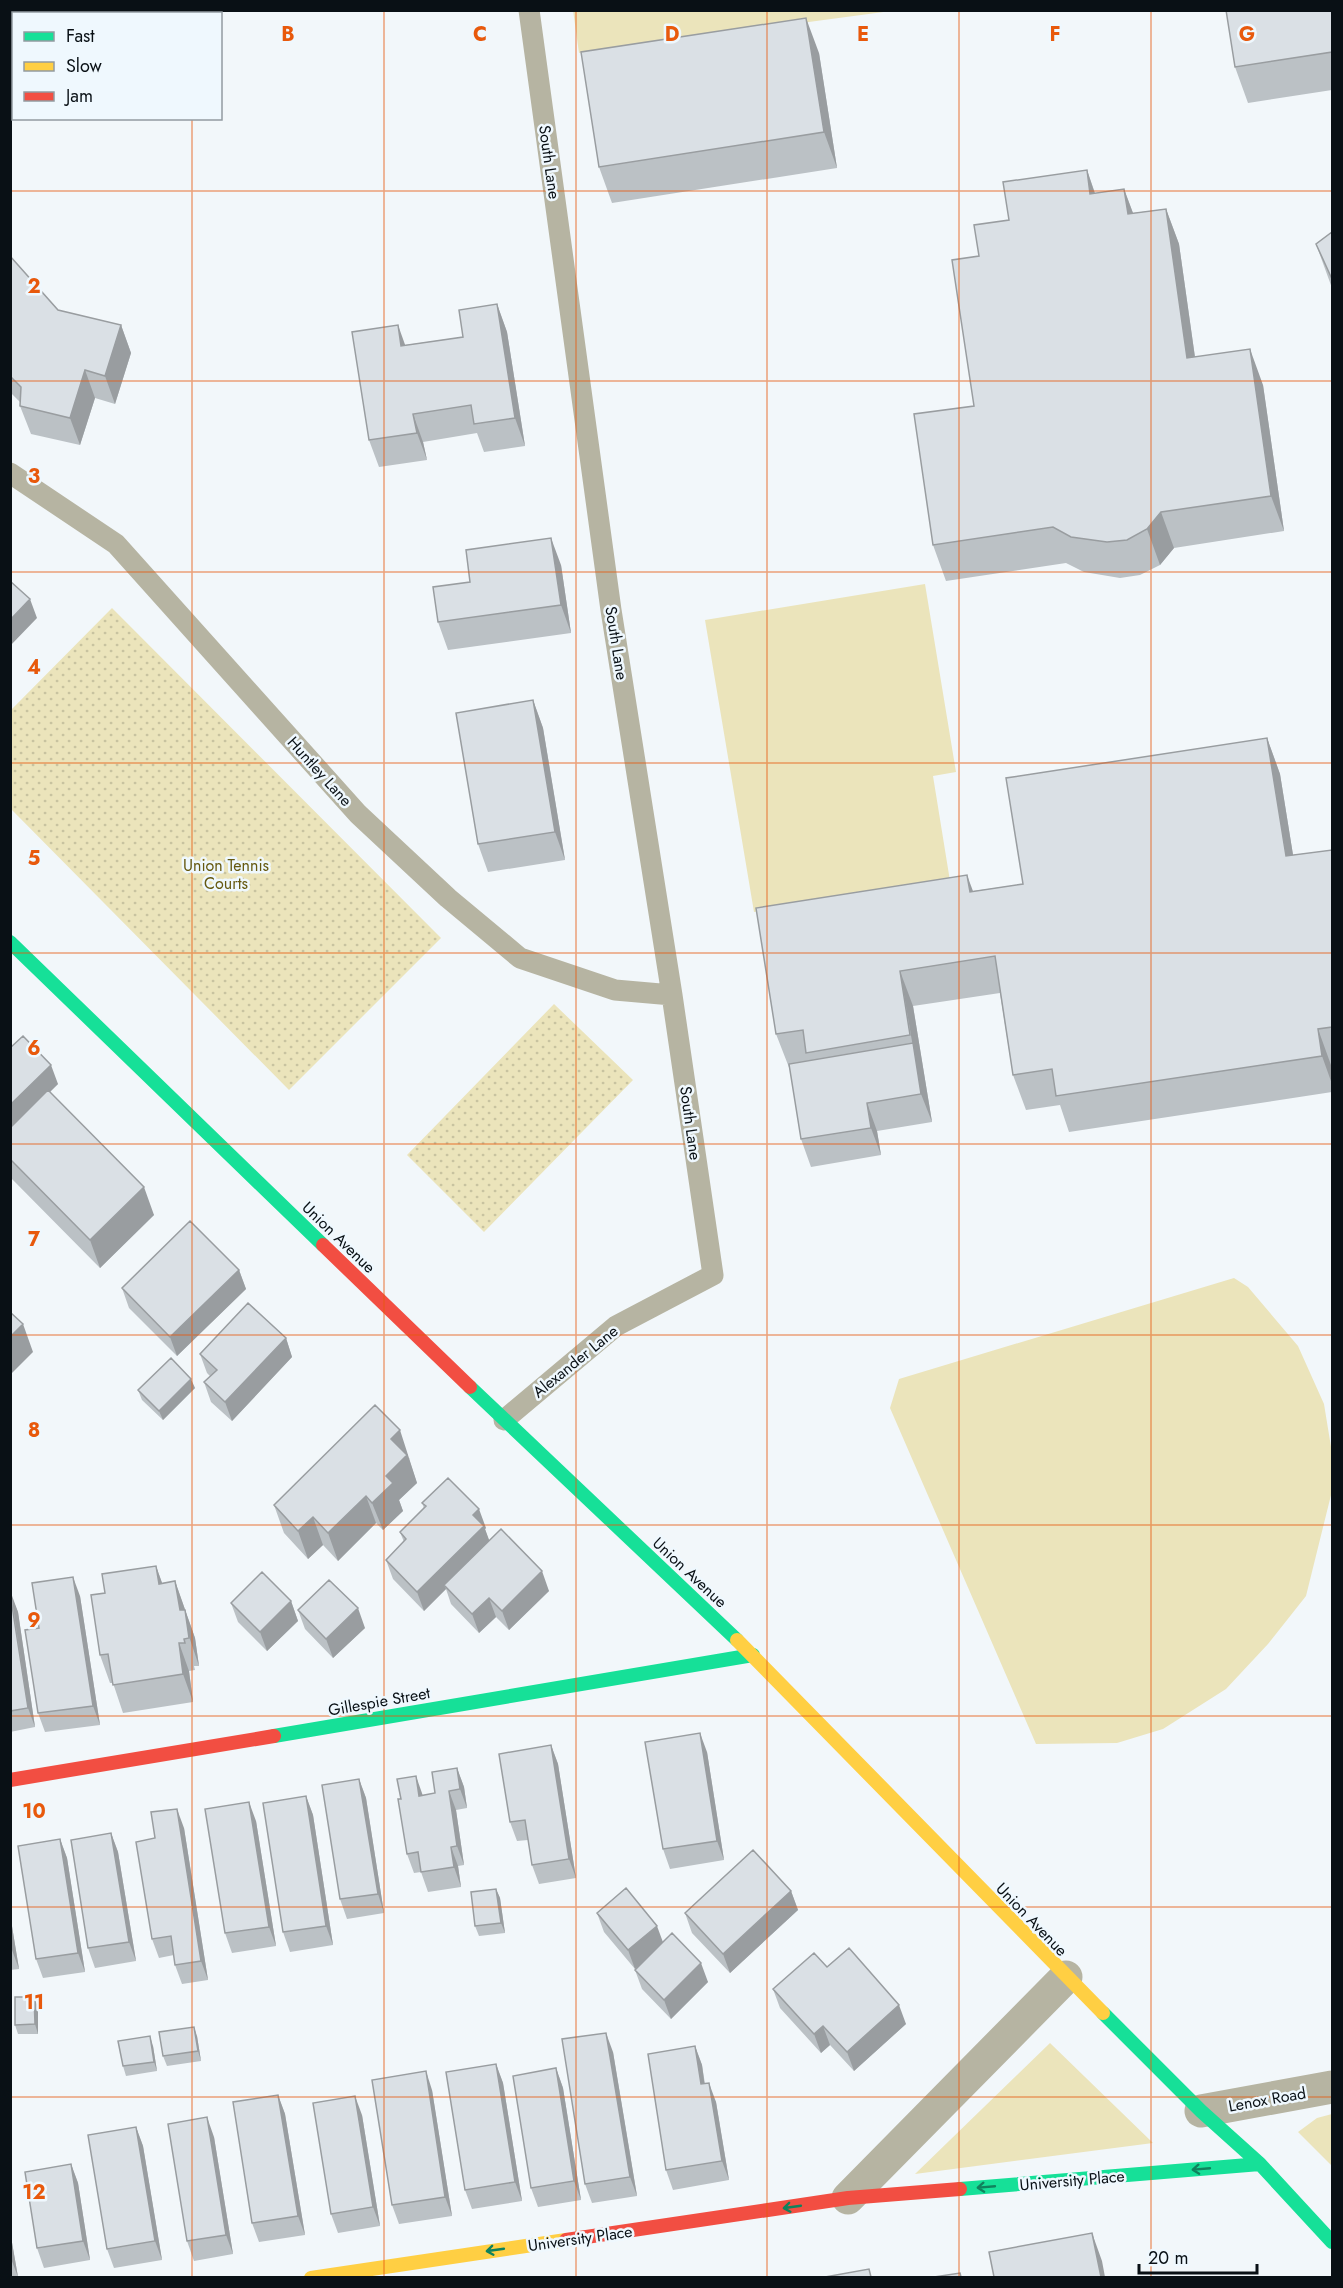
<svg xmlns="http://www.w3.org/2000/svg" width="1343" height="2288" font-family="Jost,sans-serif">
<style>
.grass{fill:#ebe4bb}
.park{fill:url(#park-dots)}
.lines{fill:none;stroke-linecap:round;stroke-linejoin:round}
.lane{stroke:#b6b4a2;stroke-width:21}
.street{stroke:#b6b4a2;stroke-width:33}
.fast{stroke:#16e098;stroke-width:14}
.slow{stroke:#ffcf43;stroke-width:14}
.jam{stroke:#f24e42;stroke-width:14}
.wall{fill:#bbc1c5}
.shaded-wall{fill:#999da0}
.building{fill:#dae0e5;stroke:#999da0;stroke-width:1.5}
.oneway{stroke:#10825d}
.grid{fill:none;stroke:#e8590c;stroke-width:1.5;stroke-opacity:0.55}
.labels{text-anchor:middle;stroke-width:5;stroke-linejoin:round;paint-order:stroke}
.street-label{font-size:16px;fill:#091015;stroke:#eff8fe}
.park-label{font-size:16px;fill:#65580f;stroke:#eff8fe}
.grid-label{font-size:20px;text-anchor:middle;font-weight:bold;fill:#e8590c;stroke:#eff8fe;stroke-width:5;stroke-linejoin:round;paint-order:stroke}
</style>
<defs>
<pattern id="park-dots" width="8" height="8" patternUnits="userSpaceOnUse" patternTransform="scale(1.5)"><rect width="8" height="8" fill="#ebe4bb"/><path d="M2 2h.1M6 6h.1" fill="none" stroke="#c8c3a0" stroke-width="1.8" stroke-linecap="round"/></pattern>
</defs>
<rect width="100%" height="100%" fill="#f2f7fa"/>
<path class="grass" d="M573 10 891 11 579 53Z
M925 584 956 772 933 776 950 881 754 912 705 620Z
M1234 1278 1248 1287 1298 1346 1324 1404 1332 1453V1491L1306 1596 1268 1644 1226 1689 1163 1729 1117 1743 1036 1744 890 1408 899 1379Z
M1050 2043 1153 2143 915 2174Z
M1332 2114V2166L1298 2132 1317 2118Z"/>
<path class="park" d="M112 608 441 938 289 1090 11 809V710Z
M554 1004 633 1080 484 1232 407 1155Z"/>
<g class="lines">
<path class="lane" d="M10 473 116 544 358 814 448 898 520 958 615 990 672 995
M504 1420 616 1326 713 1275 672 995 611 610 529 10"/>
<path class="street" d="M1201 2111 1332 2087
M848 2198 1066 1977"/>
<path class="fast" d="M10 942 323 1245
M470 1387 737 1640
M274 1736 753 1655
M1103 2013 1201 2111 1260 2164 1332 2242
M960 2189 1260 2164"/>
<path class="slow" d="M737 1640 1103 2013
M311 2278 566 2240"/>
<path class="jam" d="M323 1245 470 1387
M10 1780 274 1736
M566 2240 848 2198 960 2189"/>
</g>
<path class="wall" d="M1332 10V90L1248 103 1235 67Z
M819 53 837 168 612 203 599 167Z
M1087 170 1095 193 1124 189 1133 213 1166 209 1179 244 1195 357 1263 385 1284 531 1174 548 1160 565 1140 575 1120 578 1084 572 1066 563 946 581 933 545 974 406 979 256 1009 220Z
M1332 232V288L1316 244Z
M10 256 58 310 121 325 131 353 115 404 95 398 80 445 31 434 20 406 21 403 10 392Z
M497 304 507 332 525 446 484 452 477 433 423 442 427 460 379 467 369 440 405 345 463 337Z
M561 565 571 633 448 650 438 622 470 582Z
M533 700 543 728 565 860 488 872 478 844Z
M1267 738 1280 774 1293 855 1332 850V1065H1331L1332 1075V1092L1069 1132 1060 1105 1026 1110 1013 1075 1000 993 913 1006 932 1122 877 1131 881 1155 811 1167 801 1139 790 1070 776 1034 973 891 1023 884Z
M10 1048 58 1084 50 1092 154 1215 100 1268 10 1177Z
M239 1270 246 1289 177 1356 129 1308 122 1288Z
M286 1338 292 1357 232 1421 211 1402 204 1382 210 1376 207 1373 200 1354Z
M195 1388 163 1420 142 1400 138 1390Z
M410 1458 409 1459 417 1483 399 1500 403 1511 383 1530 376 1523 338 1561 323 1545 308 1559 284 1533 274 1505Z
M422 1503 486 1528 485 1529 489 1541 549 1591 509 1630 496 1617 479 1633 451 1604 446 1589 424 1611 393 1579 386 1560 404 1542 400 1532 424 1508Z
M156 1566 162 1583 175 1581 195 1638 199 1666H194L195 1670 189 1671 193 1702 123 1713 113 1683H110L100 1655 105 1593Z
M10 1593 18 1612 35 1727 10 1732Z
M80 1596 100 1725 45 1732 38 1713 39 1628Z
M291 1601 298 1621 267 1651 238 1622 231 1603Z
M298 1610 365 1628 333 1658 305 1629Z
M551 1745 558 1764 576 1878 539 1884 532 1865 528 1840 517 1841 510 1822Z
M707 1752 724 1860 670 1869 663 1849Z
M457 1768 464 1787 467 1808 456 1810 464 1865 458 1866 461 1887 428 1892 421 1872 414 1873 407 1854 401 1799 435 1793Z
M359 1779 366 1798 384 1913 347 1919 340 1899Z
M306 1796 313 1815 333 1945 290 1952 283 1932Z
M256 1821 276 1946 232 1953 225 1933Z
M184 1828 208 1980 182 1984 175 1965 174 1955 159 1958 152 1939 155 1838Z
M111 1833 118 1852 136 1961 95 1968 88 1948Z
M60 1839 67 1858 85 1972 43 1978 36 1959Z
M496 1889 500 1898 505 1933 479 1936 475 1926Z
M791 1891 798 1910 730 1973 692 1933 685 1913Z
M597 1913 663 1942 708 1982 671 2019 642 1989 635 1970 640 1965 635 1969 604 1932Z
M10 1914 19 1969 10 1970Z
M827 1967 906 2024 854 2071 830 2045 821 2053 780 2008 773 1989Z
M38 2007V2034H18L15 2025Z
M197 2036 201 2061 167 2066 163 2056Z
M153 2046 157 2071 126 2076 123 2066Z
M695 2046 702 2065 705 2084 716 2102 729 2180 673 2190 666 2170Z
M613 2052 637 2196 592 2203 585 2184Z
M496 2064 503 2083 522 2201 472 2209 465 2190Z
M556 2068 563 2088 581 2200 538 2207 531 2188Z
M432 2090 452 2216 399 2224 392 2205Z
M278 2095 285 2114 305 2235 259 2242 252 2223Z
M362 2115 380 2226 338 2233 331 2214Z
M136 2127 143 2146 162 2260 114 2268 107 2249Z
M214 2137 233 2254 194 2261 187 2241Z
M71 2164 78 2183 90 2260 44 2268 37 2248Z
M10 2231 18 2277H10Z"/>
<path class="shaded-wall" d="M806 18 819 53 837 168 824 132Z
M1087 170 1099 206 1090 194Z
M1124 189 1137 224 1128 214Z
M1166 209 1179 244 1200 393 1187 358Z
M497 304 507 332 525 446 515 418Z
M121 325 131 353 115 404 105 376Z
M398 325 408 353 401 346Z
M1250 349 1263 385 1284 531 1271 496Z
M85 370 95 398 80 445 70 418Z
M413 414 423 442 427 460 417 433Z
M1161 512 1174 548 1160 565 1147 529Z
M551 538 561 565 571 633 561 605Z
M30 599 37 618 10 646V620Z
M533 700 543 728 565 860 555 832Z
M1267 738 1280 774 1299 892 1286 856Z
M967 875 980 910 970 892Z
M900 971 913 1006 932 1122 921 1094Z
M1318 1029 1331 1065 1332 1084 1322 1056Z
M51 1065 58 1084 10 1131V1105Z
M867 1103 877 1131 881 1155 871 1128Z
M144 1187 154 1215 100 1268 90 1240Z
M239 1270 246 1289 177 1356 170 1337Z
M23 1324 33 1352 10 1375V1337Z
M286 1338 292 1357 232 1421 225 1402Z
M191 1379 195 1388 163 1420 159 1411Z
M400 1430 417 1483 399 1500 403 1511 383 1530 372 1503 386 1476 391 1439Z
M366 1496 376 1523 338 1561 328 1533Z
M479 1509 486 1528 485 1529 491 1545 444 1585 446 1589 424 1611 417 1592 473 1515Z
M313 1517 323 1545 308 1559 298 1531Z
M156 1566 166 1594 159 1584Z
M542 1571 549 1591 509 1630 502 1611Z
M73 1577 80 1596 100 1725 93 1706Z
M175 1581 195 1638 199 1666 180 1610Z
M11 1593 18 1612 35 1727 28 1708Z
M489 1598 496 1617 479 1633 472 1614Z
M291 1601 298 1621 267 1651 260 1632Z
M358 1608 365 1628 333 1658 326 1639Z
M179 1643 189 1671 193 1702 183 1674Z
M700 1733 707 1752 724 1860 717 1841Z
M551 1745 558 1764 576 1878 569 1859Z
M457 1768 464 1787 467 1808 460 1789Z
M416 1776 423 1796H419Z
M359 1779 366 1798 384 1913 378 1894Z
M449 1791 456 1810 464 1865 457 1846Z
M306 1796 313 1815 333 1945 326 1926Z
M249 1802 256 1821 276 1946 269 1927Z
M177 1809 184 1828 208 1980 201 1961Z
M111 1833 118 1852 136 1961 129 1942Z
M60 1839 67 1858 85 1972 78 1953Z
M451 1847 458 1866 461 1887 454 1867Z
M496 1889 500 1898 505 1933 501 1923Z
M791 1891 798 1910 730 1973 723 1954Z
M10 1914 19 1969 12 1950 10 1940Z
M657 1926 664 1945 635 1969 628 1950Z
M701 1963 708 1982 671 2019 664 2000Z
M34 1997 38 2007V2034L35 2024Z
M899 2005 906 2024 854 2071 847 2052Z
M823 2026 830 2045 821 2053 814 2034Z
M194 2027 197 2036 201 2061 198 2051Z
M606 2033 613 2052 637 2196 630 2177Z
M150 2036 153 2046 157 2071 154 2062Z
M695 2046 702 2065 707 2103 701 2084Z
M496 2064 503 2083 522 2201 515 2182Z
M556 2068 563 2088 581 2200 574 2181Z
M426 2071 432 2090 452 2216 445 2197Z
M709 2083 716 2102 729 2180 722 2161Z
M278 2095 285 2114 305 2235 298 2216Z
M355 2096 362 2115 380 2226 373 2207Z
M207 2117 214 2137 233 2254 226 2235Z
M136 2127 143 2146 162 2260 155 2241Z
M71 2164 78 2183 90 2260 83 2241Z
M10 2231 18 2277 10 2256Z
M1092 2233 1102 2261 1105 2277H1101Z"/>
<path class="building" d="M1226 10H1332V52L1235 67Z
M806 18 824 132 599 167 581 52Z
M1087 170 1090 194 1124 189 1128 214 1166 209 1187 358 1250 349 1271 496 1161 512 1147 529 1127 540 1107 542 1071 537 1053 527 933 545 914 414 974 406 952 260 979 256 974 225 1009 220 1003 182Z
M1332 232V279L1316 244Z
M10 256 58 310 121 325 105 376 85 370 70 418 20 406 21 387 10 376Z
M497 304 515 418 474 424 471 405 413 414 417 433 369 440 352 332 398 325 401 346 463 337 459 310Z
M551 538 561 605 438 622 433 587 470 582 466 550Z
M10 581 30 599 10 620Z
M533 700 555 832 478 844 456 713Z
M1267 738 1286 856 1332 850V1027L1318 1029 1322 1056 1056 1096 1052 1069 1013 1075 995 956 900 971 910 1035 806 1053 803 1030 776 1034 756 908 967 875 970 892 1023 884 1006 778Z
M23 1036 51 1065 10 1105V1048Z
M913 1043 921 1094 867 1103 871 1128 801 1139 789 1064Z
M48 1090 144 1187 90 1240 10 1159V1128Z
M190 1221 239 1270 170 1337 122 1288Z
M248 1303 286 1338 225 1402 204 1382 217 1370 200 1354Z
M10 1312 23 1324 10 1337Z
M171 1358 191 1379 159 1411 138 1390Z
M375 1405 400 1430 391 1439 407 1455 386 1476 393 1483 372 1503 366 1496 328 1533 313 1517 298 1531 274 1505Z
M448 1478 479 1509 473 1515 484 1526 417 1592 386 1560 406 1539 400 1532 426 1506 422 1503Z
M501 1529 542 1571 502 1611 489 1598 472 1614 444 1585Z
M156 1566 159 1584 175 1581 180 1610H185L189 1638 184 1639 185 1643H179L183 1674 113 1685 108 1654 100 1655 91 1595 105 1593 102 1574Z
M262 1572 291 1601 260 1632 231 1603Z
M73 1577 93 1706 38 1713 25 1630 39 1628 32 1583Z
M329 1580 358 1608 326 1639 298 1610Z
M10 1593 28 1708 10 1711Z
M700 1733 717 1841 663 1849 645 1742Z
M551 1745 569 1859 532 1865 525 1820 510 1822 499 1754Z
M457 1768 460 1789 449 1791 457 1846 451 1847 454 1867 421 1872 418 1852 407 1854 398 1799H401L397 1779 416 1776 419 1796 435 1793 432 1772Z
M359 1779 378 1894 340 1899 322 1785Z
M306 1796 326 1926 283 1932 263 1803Z
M249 1802 269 1927 225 1933 205 1809Z
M177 1809 201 1961 175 1965 171 1936 152 1939 136 1842 155 1838 151 1812Z
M111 1833 129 1942 88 1948 71 1840Z
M60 1839 78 1953 36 1959 18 1846Z
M753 1850 791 1891 723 1954 685 1913Z
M626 1888 657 1926 628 1950 597 1913Z
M496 1889 501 1923 475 1926 471 1892Z
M672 1933 701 1963 664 2000 635 1970Z
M849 1948 899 2005 847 2052 823 2026 814 2034 773 1989 814 1953 827 1967Z
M15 1997H34L35 2024 15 2025Z
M194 2027 198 2051 163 2056 159 2032Z
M606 2033 630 2177 585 2184 562 2039Z
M150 2036 154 2062 123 2066 118 2041Z
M695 2046 701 2084 709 2083 722 2161 666 2170 648 2054Z
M496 2064 515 2182 465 2190 446 2072Z
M556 2068 574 2181 531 2188 513 2076Z
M426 2071 445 2197 392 2205 372 2080Z
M278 2095 298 2216 252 2223 233 2102Z
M355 2096 373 2207 331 2214 313 2103Z
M207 2117 226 2235 187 2241 168 2124Z
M136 2127 155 2241 107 2249 88 2135Z
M71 2164 83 2241 37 2248 25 2172Z
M1092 2233 1101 2277H994L989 2252Z
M869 2269 871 2277H825Z
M960 2273 961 2277H934Z"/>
<defs><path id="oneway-shaft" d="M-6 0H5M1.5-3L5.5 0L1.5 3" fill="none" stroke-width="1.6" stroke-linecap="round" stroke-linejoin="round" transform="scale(1.5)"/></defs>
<g class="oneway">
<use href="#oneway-shaft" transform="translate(1201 2169) rotate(175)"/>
<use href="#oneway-shaft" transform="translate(986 2187) rotate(175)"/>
<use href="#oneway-shaft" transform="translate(792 2207) rotate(172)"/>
<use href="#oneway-shaft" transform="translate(495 2250) rotate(172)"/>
</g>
<path class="grid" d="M192 10V14M384 10V2278M576 10V2278M767 10V2278M959 10V2278M1151 10V2278M192 118V2278M10 191H1332M10 381H1332M10 572H1332M10 763H1332M10 953H1332M10 1144H1332M10 1335H1332M10 1525H1332M10 1716H1332M10 1907H1332M10 2097H1332"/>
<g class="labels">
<g class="street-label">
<text transform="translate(550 162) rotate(82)" y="6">South Lane</text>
<text transform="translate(617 643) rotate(81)" y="6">South Lane</text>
<text transform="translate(320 771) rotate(48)" y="6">Huntley Lane</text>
<text transform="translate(691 1123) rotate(82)" y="6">South Lane</text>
<text transform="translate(339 1237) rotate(44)" y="6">Union Avenue</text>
<text transform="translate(575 1361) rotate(-39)" y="6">Alexander Lane</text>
<text transform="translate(690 1572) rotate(43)" y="6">Union Avenue</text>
<text transform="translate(379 1701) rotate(-10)" y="6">Gillespie Street</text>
<text transform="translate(1032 1919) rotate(46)" y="6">Union Avenue</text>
<text transform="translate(1267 2099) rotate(-10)" y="6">Lenox Road</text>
<text transform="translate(1072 2180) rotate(-5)" y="6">University Place</text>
<text transform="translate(580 2238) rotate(-8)" y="6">University Place</text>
</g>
<g class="park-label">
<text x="226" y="871">Union Tennis<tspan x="226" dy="18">Courts</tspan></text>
</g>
</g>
<g class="grid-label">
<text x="288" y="41">B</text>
<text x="480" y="41">C</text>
<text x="672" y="41">D</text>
<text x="863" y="41">E</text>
<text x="1055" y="41">F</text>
<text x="1247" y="41">G</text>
<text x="34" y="293">2</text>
<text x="34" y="483">3</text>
<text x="34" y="674">4</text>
<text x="34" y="865">5</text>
<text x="34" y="1055">6</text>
<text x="34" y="1246">7</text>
<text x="34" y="1437">8</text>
<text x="34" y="1627">9</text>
<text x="34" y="1818">10</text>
<text x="34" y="2009">11</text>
<text x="34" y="2199">12</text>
</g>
<rect width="1343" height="2288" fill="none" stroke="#091015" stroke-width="24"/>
<rect x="12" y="12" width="210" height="108" fill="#eff8fe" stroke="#939ba1" stroke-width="1.5"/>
<rect x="24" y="32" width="30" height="9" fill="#16e098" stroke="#939ba1" stroke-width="1.5"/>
<text x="66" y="42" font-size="18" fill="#091015">Fast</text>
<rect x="24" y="62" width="30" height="9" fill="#ffcf43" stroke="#939ba1" stroke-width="1.5"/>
<text x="66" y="72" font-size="18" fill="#091015">Slow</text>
<rect x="24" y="92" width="30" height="9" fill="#f24e42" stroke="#939ba1" stroke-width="1.5"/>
<text x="66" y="102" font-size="18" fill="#091015">Jam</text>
<path d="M1139 2264v9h118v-9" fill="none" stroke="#091015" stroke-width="3"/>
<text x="1148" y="2264" font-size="18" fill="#091015" stroke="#eff8fe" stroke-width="4.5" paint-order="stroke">20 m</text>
</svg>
